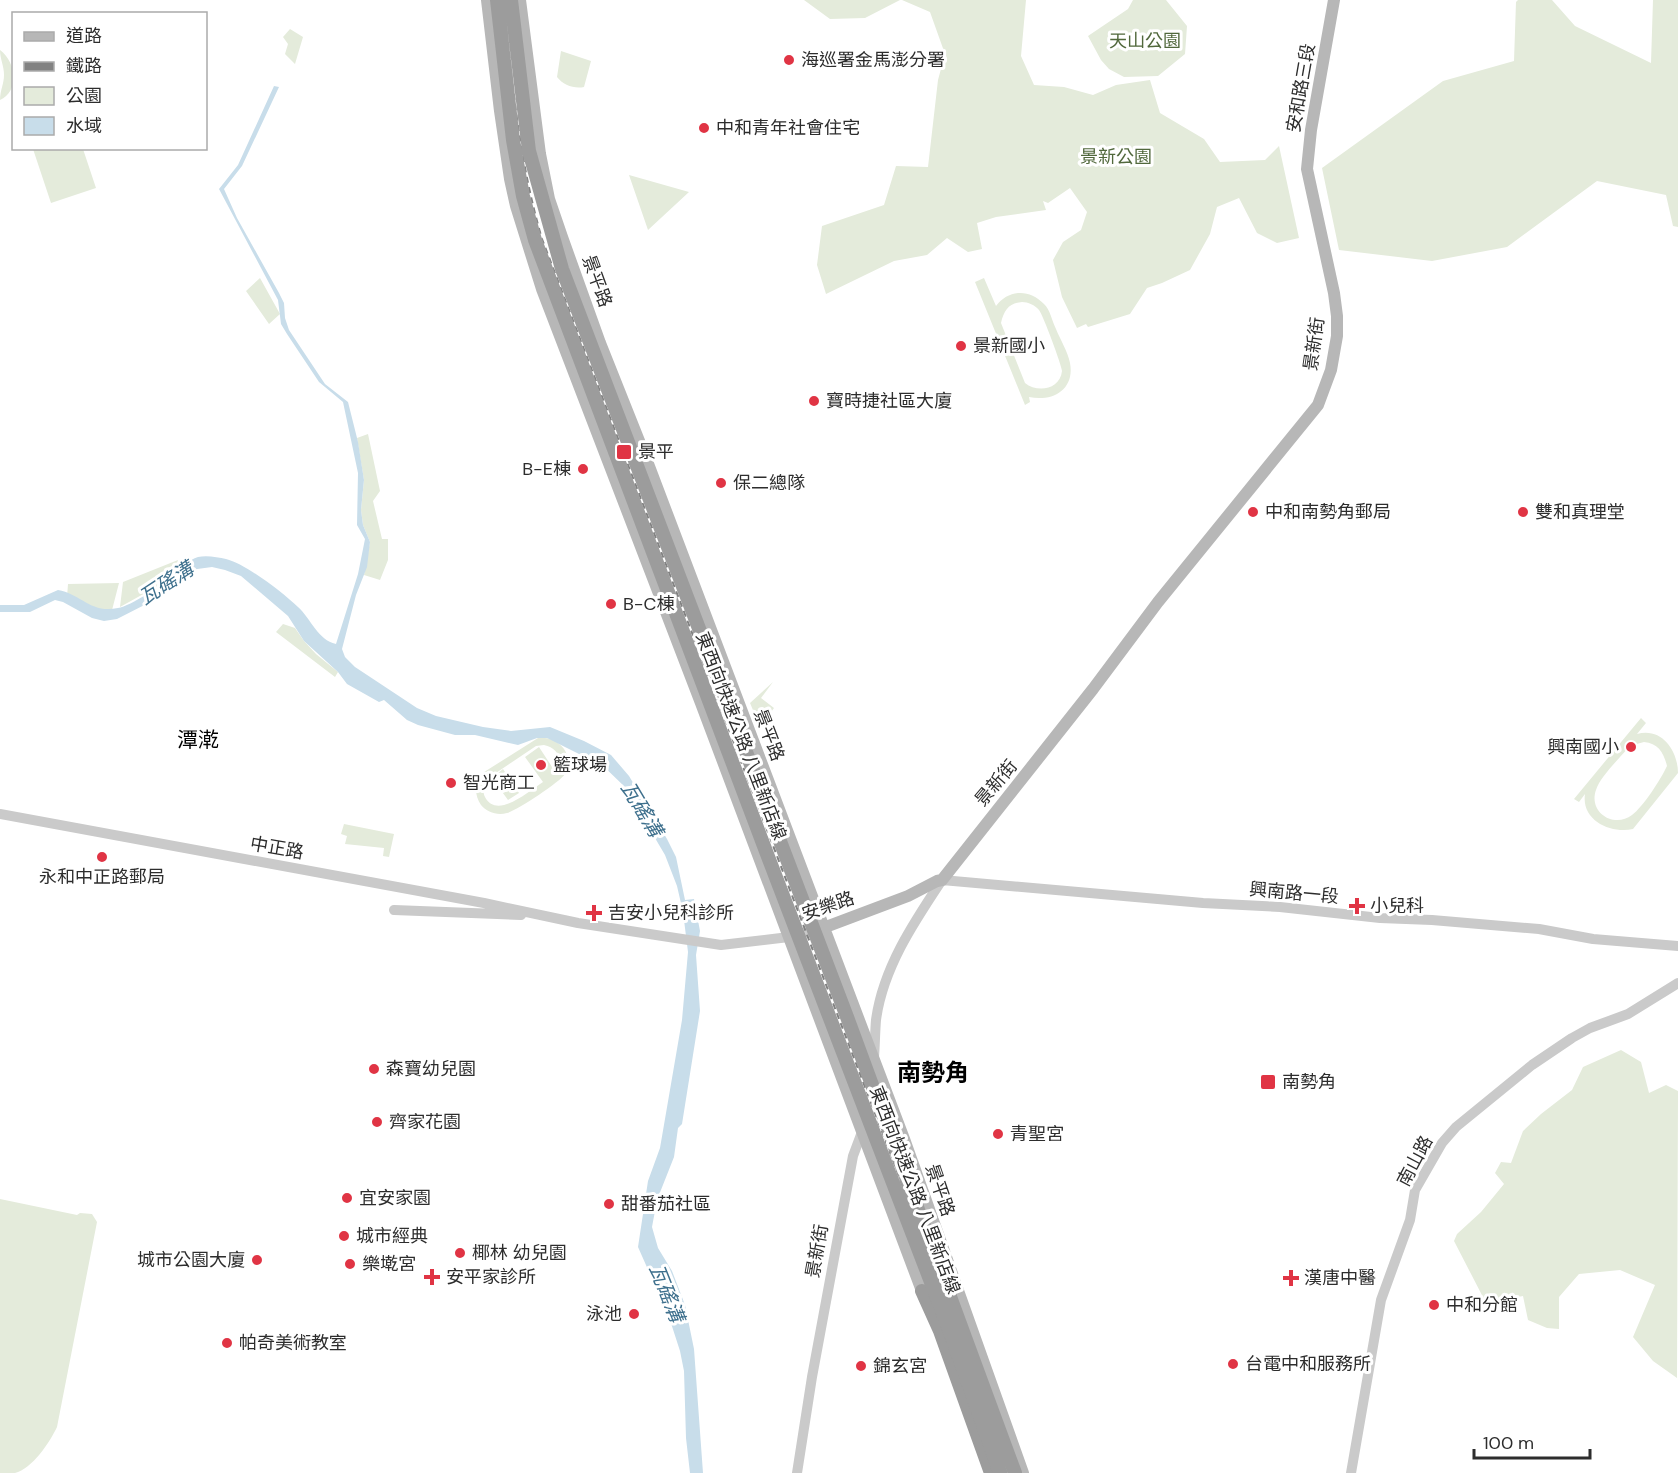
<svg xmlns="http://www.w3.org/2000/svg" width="1678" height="1473" font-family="'DM Sans','Noto Sans TC',sans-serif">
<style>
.green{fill:#e4ebdb;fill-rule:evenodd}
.water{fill:#c8ddea}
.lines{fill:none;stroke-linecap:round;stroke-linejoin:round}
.tertiary{stroke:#cacaca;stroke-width:10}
.secondary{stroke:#b7b7b7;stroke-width:12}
.trunk{stroke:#9c9c9c;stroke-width:14}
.rail{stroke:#828282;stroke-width:2;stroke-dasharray:6 4.5;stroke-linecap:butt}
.trunk-bridge{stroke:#9c9c9c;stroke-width:14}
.poi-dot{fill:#e03444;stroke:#fff;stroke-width:2}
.labels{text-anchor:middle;stroke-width:6;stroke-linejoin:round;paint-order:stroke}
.park-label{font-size:18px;fill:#51683c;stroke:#fff}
.poi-label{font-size:18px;fill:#2d2d2d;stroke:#fff;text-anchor:start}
.street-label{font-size:18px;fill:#2d2d2d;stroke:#fff}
.water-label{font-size:20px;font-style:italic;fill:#3e708d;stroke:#fff}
.quarter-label{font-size:21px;fill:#000;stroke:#fff}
.district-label{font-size:24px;font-weight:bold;fill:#000;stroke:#fff}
</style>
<rect width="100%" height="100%" fill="#fff"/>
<path class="green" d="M804 0H900L865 18 830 19Z
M902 0H1026L1021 56 1034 85 1064 87 1093 95 1116 85 1150 80 1160 113 1204 139 1220 162 1265 160 1279 146 1299 238 1277 243 1257 233 1239 198 1217 207 1210 234 1190 270 1162 283 1147 288 1130 314 1088 327 1086 324 1077 328 1062 297 1053 260 1063 242 1081 230 1087 212 1070 188 1048 203 1043 201 1046 210 996 217 977 223 982 249 968 252 947 238 927 255 894 261 826 294 817 265 822 226 884 205 896 166 928 167 938 80 945 54 930 12Z
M1133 0H1166L1187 26 1185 54 1158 76 1124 77 1109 69 1101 60 1088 36 1128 9Z
M1518 0H1552L1575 26 1651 63 1653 0H1678V227L1673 226 1666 195 1597 181 1507 247 1432 261 1339 250 1322 168 1443 81 1514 61 1516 2Z
M290 29 303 37 295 64 285 54 288 44 283 37Z
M0 50C16 62 20 91 0 100 0 90 4 84 4 75 4 66 0 59 0 50Z
M561 51 591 61 584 87C574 89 563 85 557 77Z
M33 149H83L96 188 51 203Z
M629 175 689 192 648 230Z
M260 278 280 314 269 324 246 291Z
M984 278 996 306C1008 290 1029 288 1044 304 1050 309 1052 321 1056 329 1060 339 1068 352 1070 363 1075 390 1052 402 1029 397L1030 402 1025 405 975 282ZM1022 302C1028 302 1035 305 1039 310 1043 315 1062 366 1062 371 1060 390 1037 393 1025 383L1001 323C1004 310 1009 303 1022 302Z
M368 434 380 491 373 501 382 539H388V560L380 580 364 575 370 542 363 525 361 510 364 480 357 438Z
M178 560 182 566 165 582 120 607 123 582Z
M119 583 111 614 84 607 67 597 68 584Z
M283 624 295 628 304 641 316 654 338 672 335 677 276 632Z
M773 682 761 698 774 708 762 725 758 722 750 703Z
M1641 718 1646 723 1637 734C1662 727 1678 751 1678 773L1633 829C1612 834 1581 821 1585 794L1579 802 1574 799ZM1644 742C1658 743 1664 753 1667 766 1661 779 1643 807 1632 815 1614 829 1588 812 1596 790 1600 777 1618 760 1627 749L1633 745Z
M538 738C558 735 576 755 565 774 560 782 516 811 507 813 497 816 487 812 481 805 474 795 475 784 481 774ZM544 745C558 748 564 760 556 773L539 747 525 757 543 782C529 791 497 820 485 797 482 791 484 785 487 779L536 746Z
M503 769 519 793 508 800 492 778Z
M344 824 394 834 389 857 383 856 384 848 345 844 347 836 341 834Z
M1621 1050 1641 1062 1649 1093 1666 1085 1678 1091 1677 1378 1653 1361 1633 1337 1655 1285 1620 1270 1579 1274 1559 1297V1329L1547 1328 1528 1320 1523 1296 1502 1300 1503 1313H1493L1491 1300 1485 1301 1454 1241 1457 1234 1481 1212 1504 1184 1495 1173 1501 1162 1511 1163 1523 1131 1541 1114 1572 1090 1583 1067Z
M0 1199 77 1215 80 1213 92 1214 97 1222 57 1427C50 1442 32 1469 15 1473 11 1473 4 1473 0 1473Z"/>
<path class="water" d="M274 86 279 87 242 166 224 189 237 218 279 293 284 303 285 318 289 330 325 384 348 402 358 442 364 480 361 510 363 525 370 542 367 567 356 595 342 649 345 657 355 667 417 708 436 716 483 727 511 731 550 727 584 741 611 755 629 776 667 839 676 857 685 900 694 899 700 931 696 955 700 1011 682 1124 678 1128 674 1157 657 1200 652 1227 658 1248 672 1271 685 1305 694 1349 703 1473H690L686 1438 684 1371 680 1351 669 1317 638 1247 648 1181 660 1148 682 1020 688 952 683 912 677 886 665 855 625 787 598 761 595 762 547 738H537L518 745 475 735H455L418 725 407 720 384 700 379 702 347 684 338 672 304 641 288 616 241 576 225 570 212 567 190 570 160 597 117 619 104 621 92 618 63 602 55 600 30 612H0V605H24L58 590C81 594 91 614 118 608 131 606 162 585 173 576 180 570 189 559 198 557 206 555 218 557 226 559 246 564 282 592 298 607 311 619 318 640 336 644L358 574 365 539 357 525 358 473 343 402 319 382 287 334 281 324 278 300 219 189 238 165Z"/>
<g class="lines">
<path class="tertiary" d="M0 814 484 903 578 923 721 945 789 937 820 929
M394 910 521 915
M874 1057C875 1045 875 1032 876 1020 883 968 914 922 942 880L1203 903 1280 907 1380 918 1432 920 1539 929 1593 939 1678 946
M797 1473 812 1377 853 1156 862 1132
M1351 1473 1381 1300 1410 1220 1415 1190 1442 1143 1456 1127 1532 1065 1572 1038 1590 1028 1628 1014 1678 983"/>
<path class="secondary" d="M487 0 500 111 510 179 516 206 542 289 701 703 925 1299
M520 0 540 154 549 199 562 237 600 343 647 461 904 1139 1023 1473
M823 928 908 896 937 881 942 880 1093 689 1158 602 1318 405 1331 370 1337 336V316L1334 293 1307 169 1311 130 1334 0
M987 1416 1007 1473"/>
<path class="trunk" d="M922 1291 940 1331 991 1473"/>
<path class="rail" d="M503 0C512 81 519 161 542 239L897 1171 1006 1473"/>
<path class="trunk-bridge" d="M497 0 513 140 523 196 535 240 767 854 949 1329 1000 1473
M511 0 529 151 562 269 847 1017 1015 1473"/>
</g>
<g class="poi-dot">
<circle cx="789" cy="60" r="6"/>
<circle cx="704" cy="128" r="6"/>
<circle cx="961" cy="346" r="6"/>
<circle cx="814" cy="401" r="6"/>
<rect x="616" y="444" width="16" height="16" rx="3"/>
<circle cx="583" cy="469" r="6"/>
<circle cx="721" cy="483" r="6"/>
<circle cx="1253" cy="512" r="6"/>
<circle cx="1523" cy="512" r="6"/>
<circle cx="611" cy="604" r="6"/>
<circle cx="1631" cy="747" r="6"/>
<circle cx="541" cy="765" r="6"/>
<circle cx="451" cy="783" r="6"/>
<circle cx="102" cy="857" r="6"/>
<path d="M1354 897h6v6h6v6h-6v6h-6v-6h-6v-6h6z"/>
<path d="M591 904h6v6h6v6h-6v6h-6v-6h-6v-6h6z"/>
<circle cx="374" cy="1069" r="6"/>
<rect x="1260" y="1074" width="16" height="16" rx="3"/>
<circle cx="377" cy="1122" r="6"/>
<circle cx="998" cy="1134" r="6"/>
<circle cx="347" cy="1198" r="6"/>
<circle cx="609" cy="1204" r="6"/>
<circle cx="344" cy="1236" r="6"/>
<circle cx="460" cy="1253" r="6"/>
<circle cx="257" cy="1260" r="6"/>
<circle cx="350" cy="1264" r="6"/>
<path d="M429 1268h6v6h6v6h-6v6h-6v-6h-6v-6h6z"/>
<path d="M1288 1269h6v6h6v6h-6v6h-6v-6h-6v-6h6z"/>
<circle cx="1434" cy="1305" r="6"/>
<circle cx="634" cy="1314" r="6"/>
<circle cx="227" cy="1343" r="6"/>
<circle cx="1233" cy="1364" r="6"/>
<circle cx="861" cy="1366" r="6"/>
</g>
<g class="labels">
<g class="park-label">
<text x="1145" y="47">天山公園</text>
<text x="1116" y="163">景新公園</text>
</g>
<g class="poi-label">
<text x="801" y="66">海巡署金馬澎分署</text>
<text x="716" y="134">中和青年社會住宅</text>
<text x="973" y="352">景新國小</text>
<text x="826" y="407">寶時捷社區大廈</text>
<text x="638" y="458">景平</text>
<text x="571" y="475" text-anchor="end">B-E棟</text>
<text x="733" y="489">保二總隊</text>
<text x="1265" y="518">中和南勢角郵局</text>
<text x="1535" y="518">雙和真理堂</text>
<text x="623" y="610">B-C棟</text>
<text x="1619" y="753" text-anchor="end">興南國小</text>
<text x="553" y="771">籃球場</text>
<text x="463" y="789">智光商工</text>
<text x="102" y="883" text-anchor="middle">永和中正路郵局</text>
<text x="1370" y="912">小兒科</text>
<text x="608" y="919">吉安小兒科診所</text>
<text x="386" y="1075">森寶幼兒園</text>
<text x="1282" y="1088">南勢角</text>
<text x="389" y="1128">齊家花園</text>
<text x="1010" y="1140">青聖宮</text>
<text x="359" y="1204">宜安家園</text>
<text x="621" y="1210">甜番茄社區</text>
<text x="356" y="1242">城市經典</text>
<text x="472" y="1259">椰林 幼兒園</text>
<text x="245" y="1266" text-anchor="end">城市公園大廈</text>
<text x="362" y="1270">樂墘宮</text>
<text x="446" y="1283">安平家診所</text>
<text x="1304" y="1284">漢唐中醫</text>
<text x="1446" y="1311">中和分館</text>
<text x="622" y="1320" text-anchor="end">泳池</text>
<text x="239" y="1349">帕奇美術教室</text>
<text x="1245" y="1370">台電中和服務所</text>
<text x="873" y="1372">錦玄宮</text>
</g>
<g class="street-label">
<text transform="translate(1301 88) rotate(-80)" y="6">安和路三段</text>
<text transform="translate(597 281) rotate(70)" y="6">景平路</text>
<text transform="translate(1314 344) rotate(-82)" y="6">景新街</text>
<text transform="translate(769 735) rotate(69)" y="6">景平路</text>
<text transform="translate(741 736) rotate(69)" y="6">東西向快速公路 八里新店線</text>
<text transform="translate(996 783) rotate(-50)" y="6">景新街</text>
<text transform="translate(277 848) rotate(10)" y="6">中正路</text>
<text transform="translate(1294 893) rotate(5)" y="6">興南路一段</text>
<text transform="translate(828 906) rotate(-19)" y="6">安樂路</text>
<text transform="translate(1415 1161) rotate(-62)" y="6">南山路</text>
<text transform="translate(915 1190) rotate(69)" y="6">東西向快速公路 八里新店線</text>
<text transform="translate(940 1190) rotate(71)" y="6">景平路</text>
<text transform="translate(817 1251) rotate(-80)" y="6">景新街</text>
</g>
<g class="water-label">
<text transform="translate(166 583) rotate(-33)" y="7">瓦磘溝</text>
<text transform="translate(642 809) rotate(59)" y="7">瓦磘溝</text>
<text transform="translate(667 1293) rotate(68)" y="7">瓦磘溝</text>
</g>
<g class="quarter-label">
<text x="198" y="747">潭漧</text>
</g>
<g class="district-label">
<text x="933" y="1081">南勢角</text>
</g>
</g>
<rect x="12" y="12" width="195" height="138" fill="#ffffff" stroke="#ababab" stroke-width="1.5"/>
<rect x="24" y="32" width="30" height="9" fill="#b7b7b7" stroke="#ababab" stroke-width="1.5"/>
<text x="66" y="42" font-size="18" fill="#2d2d2d">道路</text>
<rect x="24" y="62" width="30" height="9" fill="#828282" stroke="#ababab" stroke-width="1.5"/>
<text x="66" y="72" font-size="18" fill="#2d2d2d">鐵路</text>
<rect x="24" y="87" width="30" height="18" fill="#e4ebdb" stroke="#ababab" stroke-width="1.5"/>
<text x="66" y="102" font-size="18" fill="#2d2d2d">公園</text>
<rect x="24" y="117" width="30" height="18" fill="#c8ddea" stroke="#ababab" stroke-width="1.5"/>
<text x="66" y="132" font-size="18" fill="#2d2d2d">水域</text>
<path d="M1474 1449v9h116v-9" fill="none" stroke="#2d2d2d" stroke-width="3"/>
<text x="1483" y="1449" font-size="18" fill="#2d2d2d" stroke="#ffffff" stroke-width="4.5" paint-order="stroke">100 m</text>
</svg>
